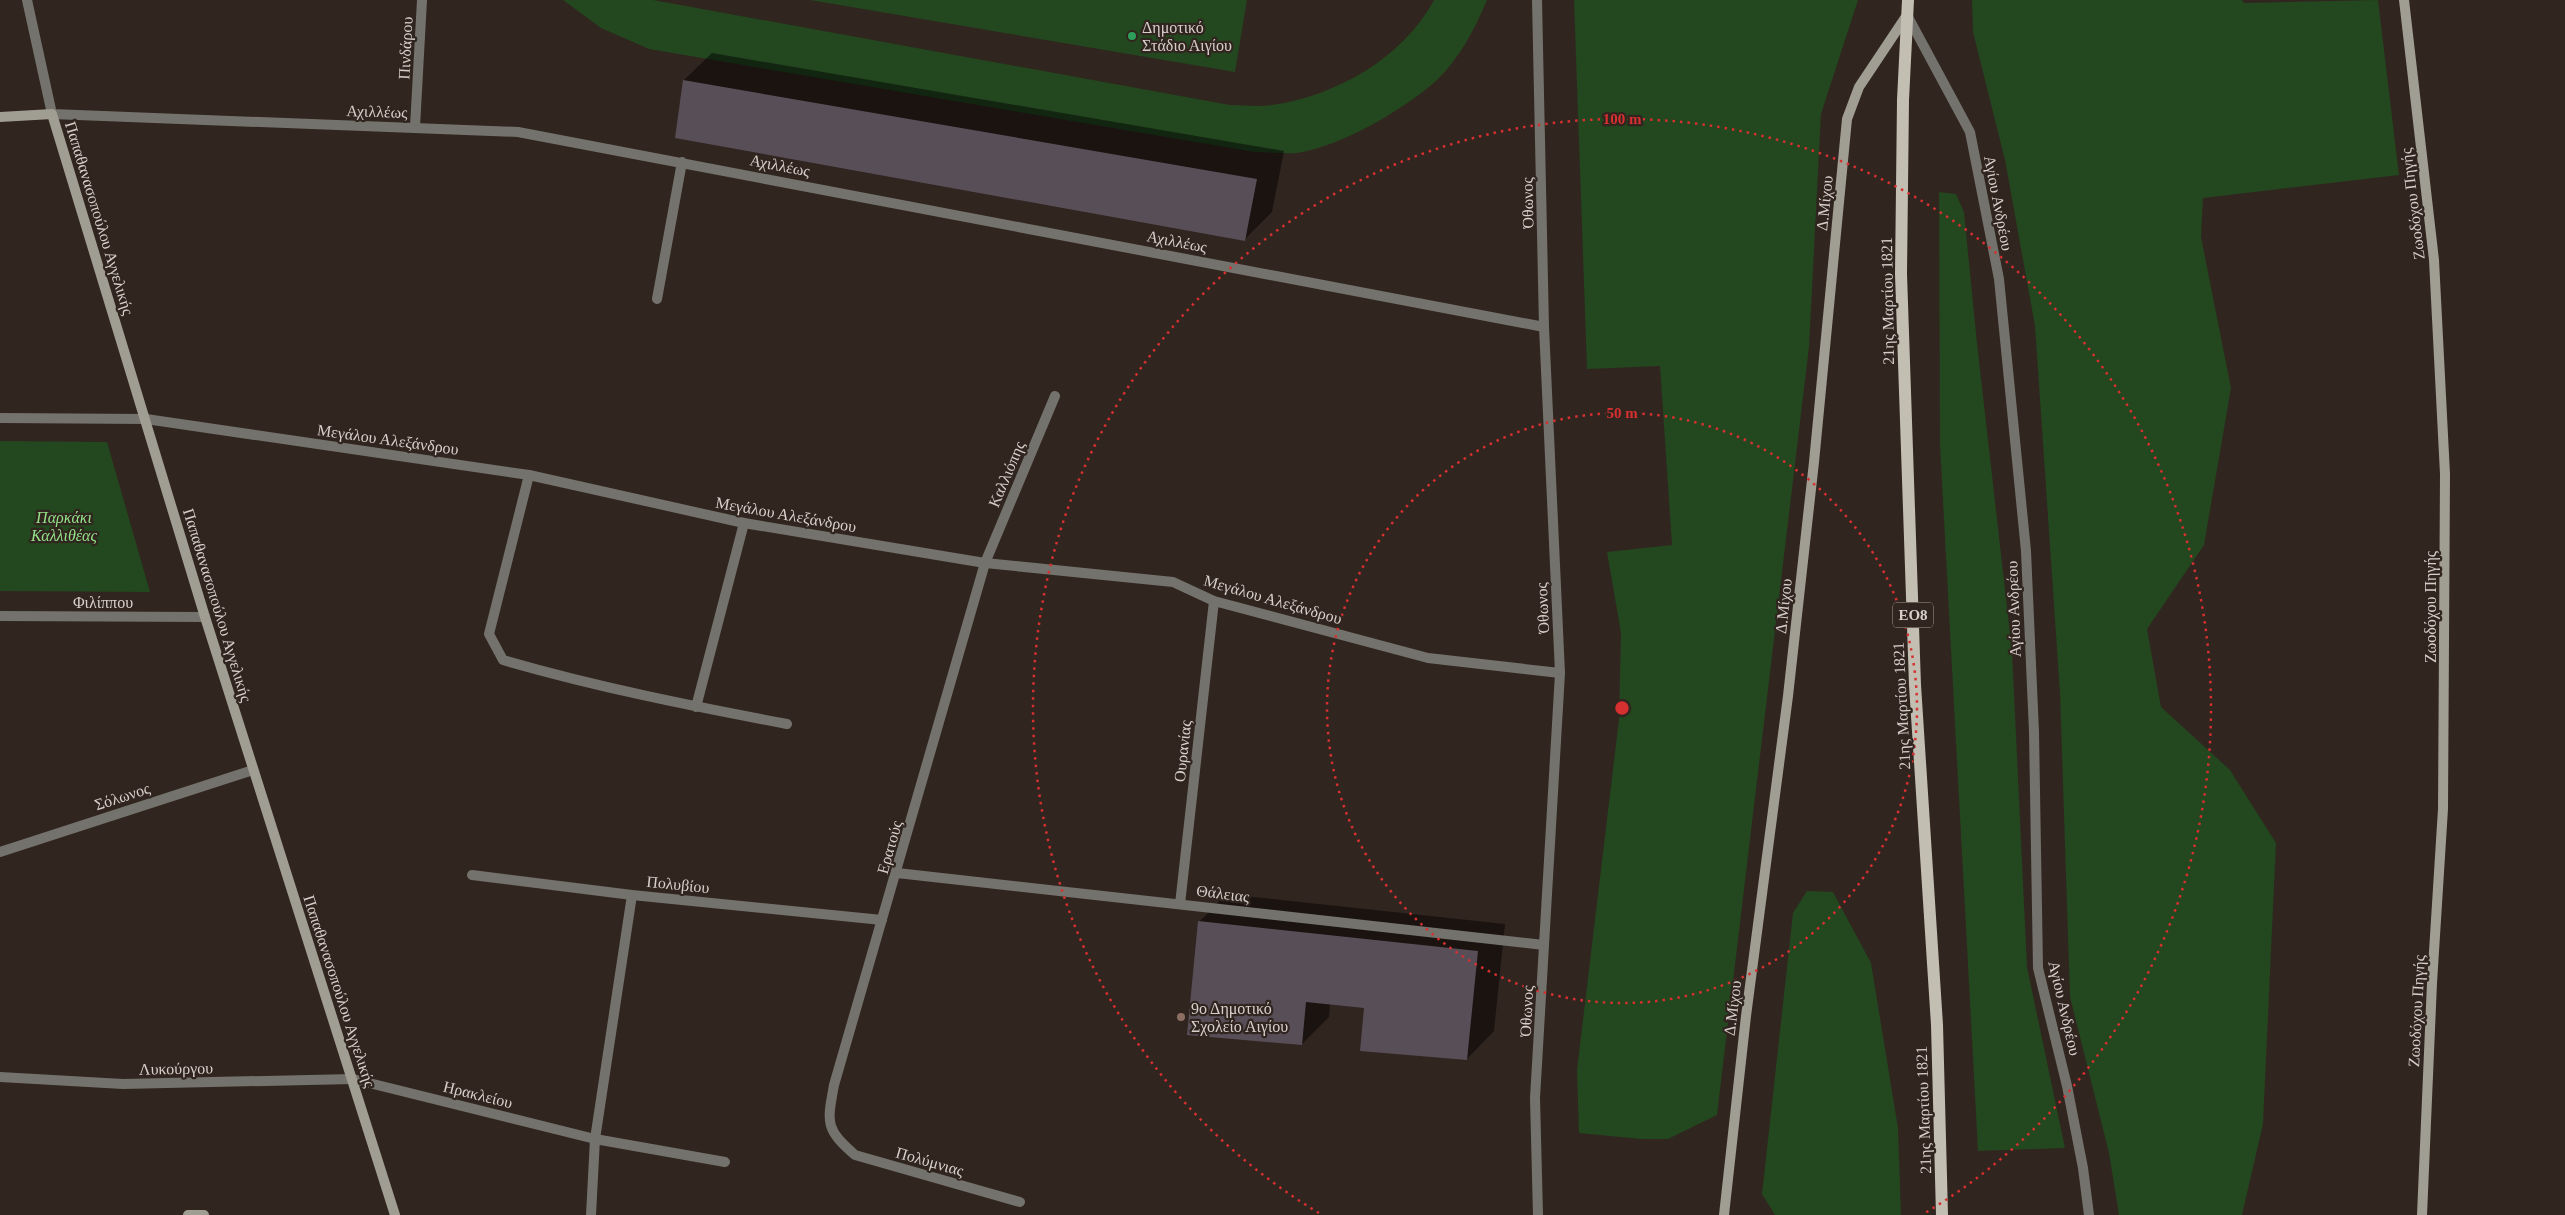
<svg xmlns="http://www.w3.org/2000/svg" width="2565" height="1215" font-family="Georgia,serif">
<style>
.green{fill:#23471e}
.shadow{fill:#0007}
.building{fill:#584e58}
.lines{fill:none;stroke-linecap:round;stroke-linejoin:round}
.lane{stroke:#74726c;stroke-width:10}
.street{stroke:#74726c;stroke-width:10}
.secondary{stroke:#a09d93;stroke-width:10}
.primary{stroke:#c2beb1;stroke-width:12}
.ring{fill:none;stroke:#d63030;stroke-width:2.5;stroke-dasharray:2.5 5}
.leisure-dot{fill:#2e9e5b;stroke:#31251f;stroke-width:2}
.education-dot{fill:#8d6e63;stroke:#31251f;stroke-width:2}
.labels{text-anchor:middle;stroke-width:4.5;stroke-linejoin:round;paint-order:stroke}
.shield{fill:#31251f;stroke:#a69c97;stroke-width:1}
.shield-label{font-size:15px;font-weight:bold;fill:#d8cfcb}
.poi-label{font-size:16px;fill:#d8cfcb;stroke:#31251f;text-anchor:start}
.street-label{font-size:16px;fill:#d8cfcb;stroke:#31251f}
.park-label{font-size:16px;font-style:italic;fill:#93e488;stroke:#31251f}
.centre{fill:#d63030;stroke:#31251f;stroke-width:2.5}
.ring-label{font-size:15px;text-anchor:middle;font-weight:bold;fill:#d63030;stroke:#31251f;stroke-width:4.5;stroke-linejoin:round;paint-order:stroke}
</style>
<rect width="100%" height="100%" fill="#31251f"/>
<path class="green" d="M563 0H653L1230 105C1244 105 1259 107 1272 105 1336 96 1403 58 1434 0H1487C1475 29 1459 59 1436 81 1403 110 1340 147 1297 153 1283 154 1268 152 1255 152L649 49 601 28Z
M810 0H1247L1235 72Z
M1574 0H1858L1821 114 1809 347 1717 1115 1668 1139H1641L1579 1133 1577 1070 1619 719 1621 633 1607 552 1672 545 1660 366 1587 369Z
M1972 0H2242L2244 3 2378 0 2399 175 2203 198 2201 237 2231 388 2204 545 2147 629 2161 707 2230 770 2276 843 2263 1124 2242 1215H2119L2109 1153 2070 997 2060 693 2035 326 2005 160 1973 32Z
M1939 192 1956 194 1964 212 1977 343 2012 651 2027 967 2065 1148 1978 1151 1940 445Z
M0 441 107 442 150 592 0 591Z
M1807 891 1833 892 1871 963 1898 1128 1901 1215H1775L1762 1194 1793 913Z"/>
<path class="shadow" d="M712 53 1284 151 1272 212 1244 240 676 137 684 80Z
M1226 894 1505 924 1494 1031 1467 1059 1366 1007 1330 1003 1329 1017 1302 1044 1199 922Z"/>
<path class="building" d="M683 80 1257 179 1245 241 675 138Z
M1198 921 1478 951 1467 1060 1360 1051 1364 1008 1306 1002 1302 1045 1187 1035Z"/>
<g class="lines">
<path class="lane" d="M529 475 489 634 503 660C596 687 692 706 787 724
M696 707 744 523
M472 875 632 895 882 920
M353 1079 595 1139 725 1162"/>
<path class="street" d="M27 0 52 114 518 132 1544 327
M1537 0 1544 327 1560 673 1535 1098 1538 1215
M1907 15 1970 132 1999 279 2026 551 2034 732 2038 968 2067 1086 2083 1168 2089 1215
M415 127 422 0
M657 299 682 162
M0 418 146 419 529 475 744 523 985 563 1173 582 1214 601 1428 658 1560 673
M0 616 205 617
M0 852 253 770
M897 873 1544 945
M1180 904 1214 601
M0 1077 123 1084 353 1079
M1020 1202 855 1155C825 1129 827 1123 834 1085L985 563 1055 396
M591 1215 595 1139 632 895"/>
<path class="secondary" d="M2404 0 2434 260 2445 474 2443 809 2432 983 2422 1215
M0 117 52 114 205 617 395 1215
M188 1215H204
M1724 1215 1746 1016 1788 696 1814 462 1847 119 1859 87 1907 15"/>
<path class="primary" d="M1908 0 1903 100 1901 274 1915 685 1937 1025 1942 1215"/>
</g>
<g class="ring">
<circle cx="1622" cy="708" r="295"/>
<path d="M1319 1213A589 589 0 1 1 1925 1213"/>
</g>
<circle class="leisure-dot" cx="1132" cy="36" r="5"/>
<circle class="education-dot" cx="1181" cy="1017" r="5"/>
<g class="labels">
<rect class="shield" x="1893" y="602.5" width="40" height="25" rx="4"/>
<g class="shield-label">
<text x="1913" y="620">ΕΟ8</text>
</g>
<g class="poi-label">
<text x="1142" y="33">Δημοτικό<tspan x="1142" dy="18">Στάδιο Αιγίου</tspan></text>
<text x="1191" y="1014">9ο Δημοτικό<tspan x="1191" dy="18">Σχολείο Αιγίου</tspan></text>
</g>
<g class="street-label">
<text transform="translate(405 48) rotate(-87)" y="6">Πινδάρου</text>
<text transform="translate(377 111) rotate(2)" y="6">Αχιλλέως</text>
<text transform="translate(780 165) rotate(11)" y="6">Αχιλλέως</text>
<text transform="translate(1527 203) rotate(-91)" y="6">Όθωνος</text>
<text transform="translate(1824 203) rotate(-84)" y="6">Δ.Μίχου</text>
<text transform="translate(1999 203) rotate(79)" y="6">Αγίου Ανδρέου</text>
<text transform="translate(2412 204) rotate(-97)" y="6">Ζωοδόχου Πηγής</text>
<text transform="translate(100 218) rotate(73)" y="6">Παπαθανασοπούλου Αγγελικής</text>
<text transform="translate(1177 241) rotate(11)" y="6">Αχιλλέως</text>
<text transform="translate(1887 301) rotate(-91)" y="6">21ης Μαρτίου 1821</text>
<text transform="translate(388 439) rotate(8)" y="6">Μεγάλου Αλεξάνδρου</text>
<text transform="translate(1006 474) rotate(-67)" y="6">Καλλιόπης</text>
<text transform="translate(786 514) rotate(10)" y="6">Μεγάλου Αλεξάνδρου</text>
<text transform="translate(1273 599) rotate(16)" y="6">Μεγάλου Αλεξάνδρου</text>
<text x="103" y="608">Φιλίππου</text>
<text transform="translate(218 605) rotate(73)" y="6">Παπαθανασοπούλου Αγγελικής</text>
<text transform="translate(1783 606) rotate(-84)" y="6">Δ.Μίχου</text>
<text transform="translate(2430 607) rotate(-90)" y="6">Ζωοδόχου Πηγής</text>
<text transform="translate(1542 608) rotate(-93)" y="6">Όθωνος</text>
<text transform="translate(2013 609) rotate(-92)" y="6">Αγίου Ανδρέου</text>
<text transform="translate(1901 706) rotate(-93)" y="6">21ης Μαρτίου 1821</text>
<text transform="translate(1182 751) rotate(-84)" y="6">Ουρανίας</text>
<text transform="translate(122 796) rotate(-18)" y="6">Σόλωνος</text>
<text transform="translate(889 847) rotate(-74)" y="6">Ερατούς</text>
<text transform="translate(678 884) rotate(6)" y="6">Πολυβίου</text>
<text transform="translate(1223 893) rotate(7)" y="6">Θάλειας</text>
<text transform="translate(340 991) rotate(72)" y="6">Παπαθανασοπούλου Αγγελικής</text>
<text transform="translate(1732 1008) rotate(-83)" y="6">Δ.Μίχου</text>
<text transform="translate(2065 1008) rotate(77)" y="6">Αγίου Ανδρέου</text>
<text transform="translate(1526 1011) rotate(-87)" y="6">Όθωνος</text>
<text transform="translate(2416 1011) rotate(-87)" y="6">Ζωοδόχου Πηγής</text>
<text transform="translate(176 1068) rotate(-1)" y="6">Λυκούργου</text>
<text transform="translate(478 1094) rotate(14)" y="6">Ηρακλείου</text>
<text transform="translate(1923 1110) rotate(-92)" y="6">21ης Μαρτίου 1821</text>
<text transform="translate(930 1161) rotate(16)" y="6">Πολύμνιας</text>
</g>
<g class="park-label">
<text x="64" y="523">Παρκάκι<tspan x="64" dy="18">Καλλιθέας</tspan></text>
</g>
</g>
<circle cx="1622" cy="708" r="8" class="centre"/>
<g class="ring-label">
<text x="1622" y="124">100 m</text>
<text x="1622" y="418">50 m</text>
</g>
</svg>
